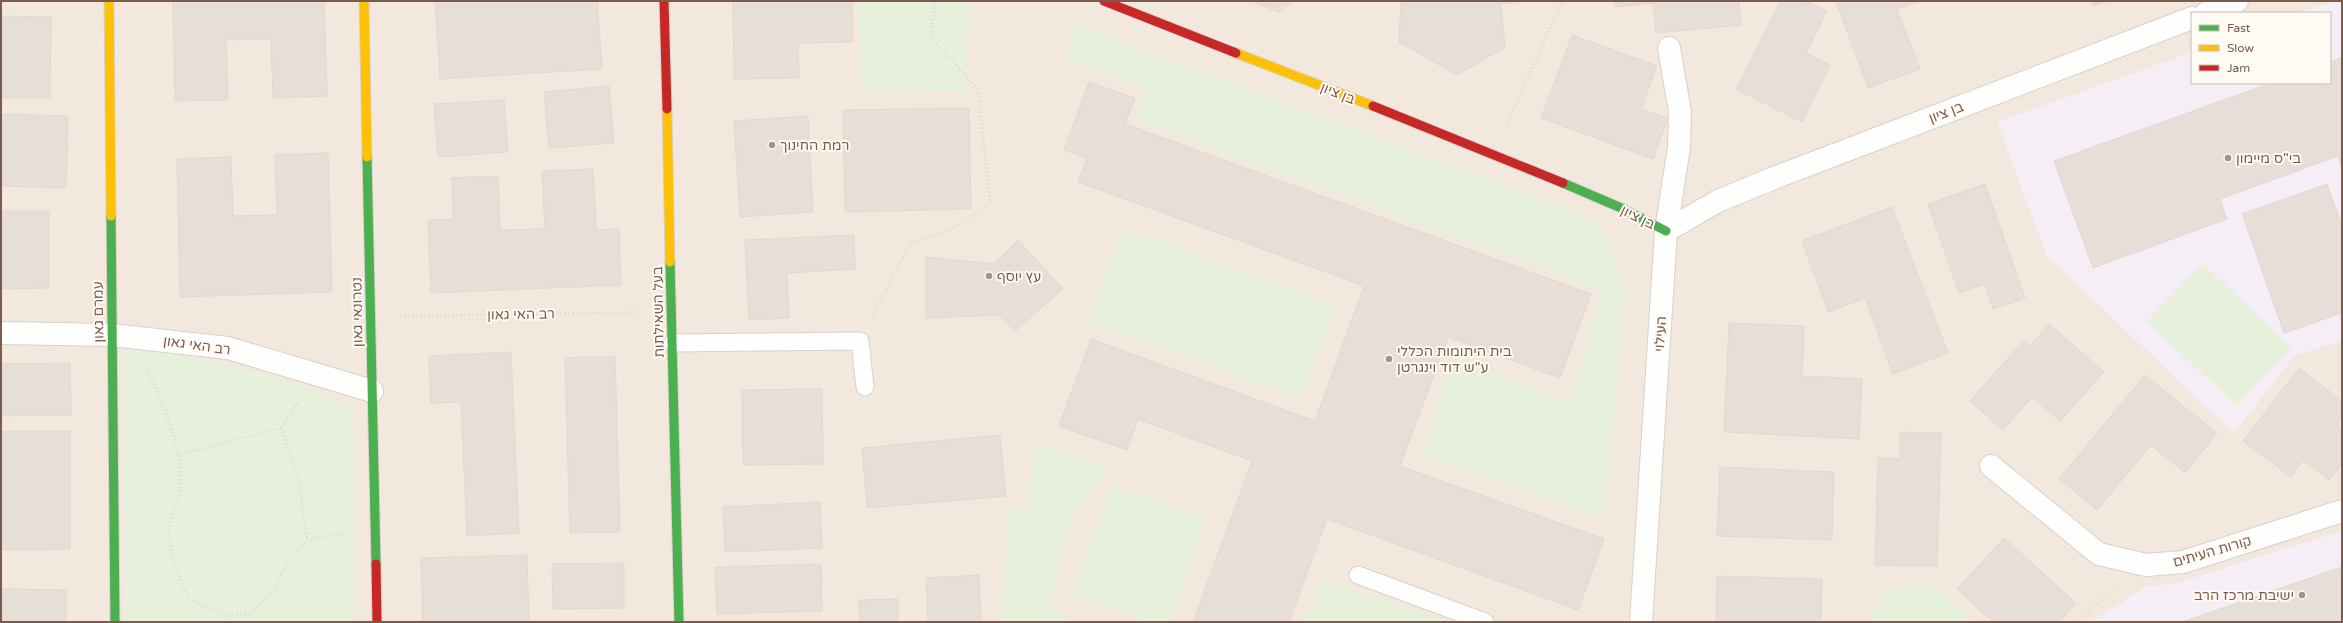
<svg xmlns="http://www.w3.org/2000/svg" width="2343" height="623" font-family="'Varela Round',Heebo,sans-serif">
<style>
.residential{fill:#f2e8de;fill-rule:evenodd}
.education{fill:#f6eef6}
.green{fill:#e7f0db}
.building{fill:#e6ded7;stroke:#e2d8d2}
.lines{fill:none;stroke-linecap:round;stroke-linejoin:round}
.lane-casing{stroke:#d7d1cb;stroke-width:19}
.street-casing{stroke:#d7d1cb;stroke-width:24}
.fast-casing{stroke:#d9d2cb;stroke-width:11}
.slow-casing{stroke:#d9d2cb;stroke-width:11}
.jam-casing{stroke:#d9d2cb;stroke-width:11}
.path{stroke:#dcd5d0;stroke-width:2.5;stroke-dasharray:1 3;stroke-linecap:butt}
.lane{stroke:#fefefd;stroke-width:17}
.street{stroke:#fefefd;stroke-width:22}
.fast{stroke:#4caf50;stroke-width:9}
.slow{stroke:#ffc107;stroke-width:9}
.jam{stroke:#c62828;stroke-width:9}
.poi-dot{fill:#a69286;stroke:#fffaf3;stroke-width:1.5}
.labels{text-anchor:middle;stroke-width:4;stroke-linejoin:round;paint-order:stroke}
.street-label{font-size:14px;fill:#7a5c4d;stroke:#fffaf3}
.poi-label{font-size:14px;fill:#7a5c4d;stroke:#fffaf3;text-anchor:start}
</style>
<rect width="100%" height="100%" fill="#f9f5f0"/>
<path class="residential" d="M1 1H2342V622H1ZM2192 13H2330V83H2192Z"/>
<path class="education" d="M2333 1H2342V341L2295 355 2234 433 2047 256 1997 122 2192 52V83H2330V13H2300Z
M2342 531V622H2091L2147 586 2174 584Z"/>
<path class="green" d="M858 1H970L965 92 862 89Z
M1073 24 1577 212 1599 227 1614 249 1625 300 1604 519 1423 455 1453 355 1568 403 1603 290 1137 121 1146 89 1068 60Z
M1123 228 1335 305 1301 398 1088 322Z
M2203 264 2292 348 2236 406 2147 321Z
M123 350 175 354 268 374 354 409 353 622H125Z
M1035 444 1109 467 1069 520 1051 607 1069 622H1000L1009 512 1029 502Z
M1112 486 1205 519 1169 622H1150L1073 595Z
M1323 580 1449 622H1305Z
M1935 584 1972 622H1870L1884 590Z"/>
<path class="building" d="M173 1H324L327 96 273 98 271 39 226 40 228 100 175 101Z
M435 1H597L602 69 440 79Z
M733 1H852L853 42 798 43 799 78 734 79Z
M1251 1H1292L1279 12Z
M1401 1H1522L1501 4 1505 47 1457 75 1399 42Z
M1615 1H1739L1741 25 1656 33 1653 3 1615 7Z
M1780 1H1806L1827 11 1806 53 1830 65 1802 122 1736 89Z
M1836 1H1919L1897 9 1920 69 1868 88Z
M2092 1H2108L2094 6Z
M1 16 51 17 50 98H1Z
M1572 35 1657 66 1641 109 1668 118 1653 159 1541 118Z
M2342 57V168L2338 156 2220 199 2227 219 2093 268 2054 161 2271 83H2330V62Z
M1089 82 1135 98 1125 124 1591 294 1560 378 1448 337 1400 466 1604 539 1578 610 1327 519 1289 622H1193L1252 461 1138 419 1127 450 1059 426 1091 339 1315 421 1364 286 1078 182 1087 158 1064 150Z
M609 86 614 143 549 148 544 92Z
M504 100 508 152 438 157 434 104Z
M969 108 971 209 845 212 843 110Z
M1 114 68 116 66 188 1 186Z
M808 116 813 212 740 217 734 121Z
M328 153 332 292 180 297 177 159 231 157 233 216 277 215 275 155Z
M593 169 596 230 619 229 621 285 431 293 428 220 453 219 452 178 498 176 500 230 545 229 542 171Z
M1985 184 2025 298 1993 309 1985 284 1959 293 1928 204Z
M2327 184 2342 225V313L2284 333 2242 214Z
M1892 207 1948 353 1893 374 1865 298 1828 312 1802 241Z
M1 211H49V288L1 289Z
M854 235 855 269 787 273 789 318 749 320 745 240Z
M1018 240 1063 289 1015 331 999 315 926 318V257L994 264Z
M1729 323 1804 326 1802 376 1862 379 1859 439 1724 432Z
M2049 324 2104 372 2060 421 2032 397 2003 430 1970 401 2024 340 2030 346Z
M511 352 519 533 467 536 461 402 431 403 429 356Z
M586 357H615L620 532 570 533 565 358Z
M70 363 71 415 1 416V364Z
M2299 368 2342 401V418L2337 425 2342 429V464L2329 480 2303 460 2291 477 2243 441Z
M2145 375 2217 433 2185 473 2151 445 2097 510 2059 479Z
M822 389 823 464 743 465 742 390Z
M1 431H70V549L1 550Z
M1900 432 1941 433 1937 566 1875 565 1878 458 1900 459Z
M1000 435 1006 496 867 508 862 448Z
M1720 467 1834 472 1832 540 1717 536Z
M820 502 822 548 725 552 723 507Z
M2004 538 2076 603 2059 622H1993L1957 589Z
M527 555 529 622H423L421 558Z
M624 563V608L553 609 552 564Z
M821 564 822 611 717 614 715 567Z
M2342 567V622H2182Z
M979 575 981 622H928L926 578Z
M1717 576 1822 579 1821 622H1716Z
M1 589 66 590V622H1Z
M898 599V622H860L859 600Z"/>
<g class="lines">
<g class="lane-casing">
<path id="lane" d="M673 343 860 341 865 387
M1358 575 1485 622"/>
</g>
<g class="street-casing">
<path id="street" d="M2206 13 2237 1
M1666 231 1718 201 1774 178 2192 18
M1 333 112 335 228 348 372 391
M1991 466 2099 554 2146 565 2183 562 2342 511
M1641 622 1666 231 1679 147 1680 112 1669 48"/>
</g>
<g class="fast-casing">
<path id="fast" d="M367 157 376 564
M1563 183 1619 207 1666 231
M111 216 115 622
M670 262 679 622"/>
</g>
<g class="slow-casing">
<path id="slow" d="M109 1 111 216
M364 1 367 157
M1236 53 1373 106
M667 109 670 262"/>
</g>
<g class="jam-casing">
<path id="jam" d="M664 1 667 109
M1104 1 1236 53
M1373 106 1563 183
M376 564 377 622"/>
</g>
<path class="path" d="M1506 127 1562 1
M400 316 641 312
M872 318 909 245 962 224 990 202 978 89 930 37 936 1
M147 369C163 405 181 443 181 483 181 498 171 513 169 527 167 547 180 579 188 598L225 616 252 613 274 589 289 560 307 540 346 533
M281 428 299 481 307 540
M177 455 281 428 299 401
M2075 622 2116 589"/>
<use href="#lane" class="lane"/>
<use href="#street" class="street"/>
<use href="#fast" class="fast"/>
<use href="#slow" class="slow"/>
<use href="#jam" class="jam"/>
</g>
<g class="poi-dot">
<circle cx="772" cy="145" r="4"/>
<circle cx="2228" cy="158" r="4"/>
<circle cx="989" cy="276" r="4"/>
<circle cx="1389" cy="359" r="4"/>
<circle cx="2302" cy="595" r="4"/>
</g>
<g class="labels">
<g class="street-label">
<text transform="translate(1338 93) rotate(22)" y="5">בן ציון</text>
<text transform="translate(1946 112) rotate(-21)" y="5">בן ציון</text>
<text transform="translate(1638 217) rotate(26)" y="5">בן ציון</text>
<text transform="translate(98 312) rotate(-91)" y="5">עמרם גאון</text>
<text transform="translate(357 312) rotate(-91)" y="5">נטרונאי גאון</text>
<text transform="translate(658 312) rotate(-91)" y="5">בעל השאילתות</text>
<text transform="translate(521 314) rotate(-1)" y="5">רב האי גאון</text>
<text transform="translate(1660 334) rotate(-86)" y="5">העילוי</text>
<text transform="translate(197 345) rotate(8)" y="5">רב האי גאון</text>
<text transform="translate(2212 551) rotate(-16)" y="5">קורות העיתים</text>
</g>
<g class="poi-label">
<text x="780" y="150">רמת החינוך</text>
<text x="2236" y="163">בי"ס מיימון</text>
<text x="997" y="281">עץ יוסף</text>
<text x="1397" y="356">בית היתומות הכללי<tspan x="1397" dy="16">ע"ש דוד וינגרטן</tspan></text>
<text x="2294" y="600" text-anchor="end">ישיבת מרכז הרב</text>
</g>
</g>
<rect width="2343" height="623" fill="none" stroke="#7a5c4d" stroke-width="4"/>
<rect x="2191" y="12" width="140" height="72" fill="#fffaf3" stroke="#cabbb1"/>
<rect x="2199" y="25" width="20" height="6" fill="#4caf50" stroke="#cabbb1"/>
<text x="2227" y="32" font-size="12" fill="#7a5c4d">Fast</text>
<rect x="2199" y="45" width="20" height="6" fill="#ffc107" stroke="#cabbb1"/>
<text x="2227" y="52" font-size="12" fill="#7a5c4d">Slow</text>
<rect x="2199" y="65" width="20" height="6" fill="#c62828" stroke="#cabbb1"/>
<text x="2227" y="72" font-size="12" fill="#7a5c4d">Jam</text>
</svg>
